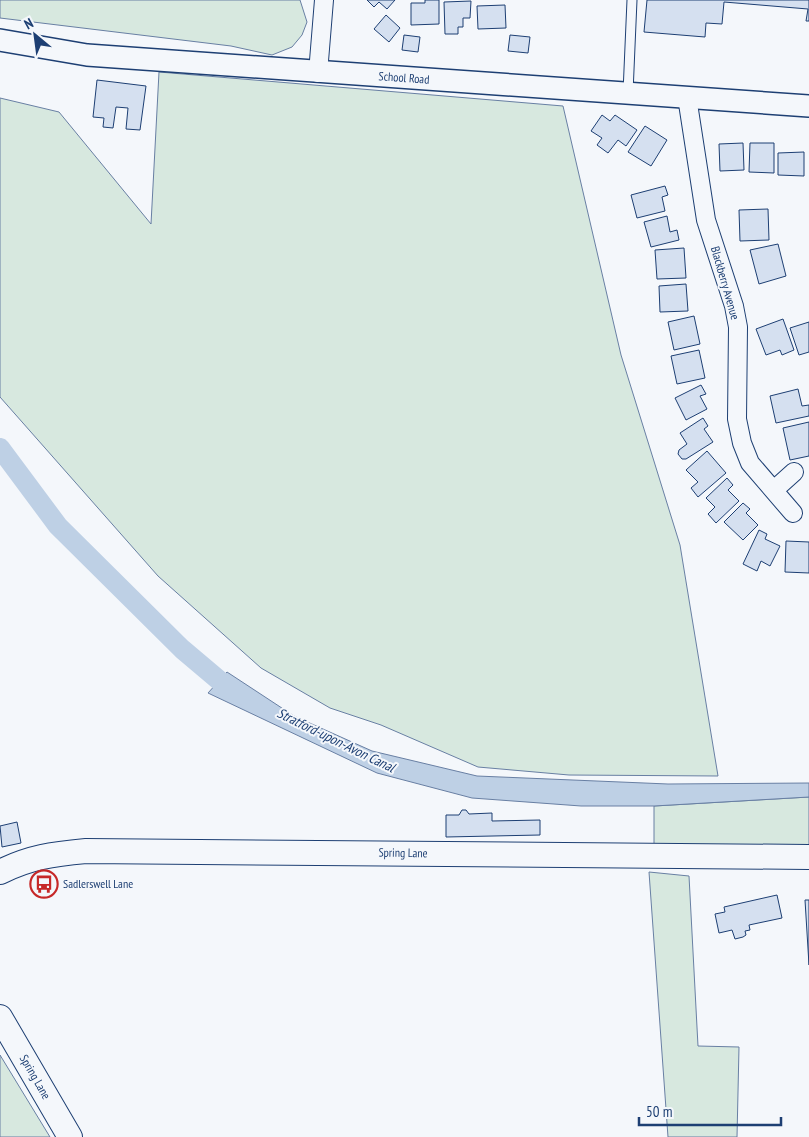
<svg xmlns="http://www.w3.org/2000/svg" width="809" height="1137" font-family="'PT Sans Narrow',sans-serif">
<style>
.green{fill:#d7e8df;stroke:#687fa3}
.water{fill:#bed0e5;stroke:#687fa3}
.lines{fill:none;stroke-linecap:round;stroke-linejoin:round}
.canal{stroke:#bed0e5;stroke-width:20}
.building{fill:#d5e0f0;stroke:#1d3f73}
.service-casing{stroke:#1d3f73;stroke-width:11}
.minor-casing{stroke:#1d3f73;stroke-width:20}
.tertiary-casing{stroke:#1d3f73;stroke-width:24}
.secondary-casing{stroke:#1d3f73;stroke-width:26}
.service{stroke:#f4f7fb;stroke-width:9}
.minor{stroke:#f4f7fb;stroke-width:18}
.tertiary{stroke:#f4f7fb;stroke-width:21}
.secondary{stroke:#f4f7fb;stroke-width:24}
.labels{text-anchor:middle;stroke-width:4;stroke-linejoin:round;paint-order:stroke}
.street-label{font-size:12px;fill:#1d3f73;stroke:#f4f7fb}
.poi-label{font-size:12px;fill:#1d3f73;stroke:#f4f7fb;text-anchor:start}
.water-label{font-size:14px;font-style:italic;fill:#1d3f73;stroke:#f4f7fb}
</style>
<rect width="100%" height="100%" fill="#f4f7fb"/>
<path class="green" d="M0 0H300L307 22 302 35 292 47 272 55 231 46 0 18Z
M159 72 563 106 621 355 680 545 718 776 569 775 478 767 381 725 330 708 261 668 158 576 0 397V98L59 112 151 224Z
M809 797V848L654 845V806Z
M649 872 689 876 698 1046 739 1047 737 1137H668Z
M0 1055 50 1137H0Z"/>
<path class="water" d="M227 672 294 716 372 751 477 776 668 784 809 783V797L654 806H581L472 798 377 773 208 693Z"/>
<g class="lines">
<path class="canal" d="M0 448 58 526 182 649 227 687 242 695"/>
</g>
<path class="building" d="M367 0H395L387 9 379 2 374 7Z
M425 0H439V24L411 25V3H425Z
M647 0H809V21H806L808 9 724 2 722 24 706 23 705 37 644 32Z
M471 1 470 18H463V27H458V34H445L444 2Z
M505 5 506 28 478 29 477 6Z
M386 15 400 28 389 42 374 29Z
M404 35 420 37 418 52 402 50Z
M510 35 530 37 528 53 508 51Z
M97 80 146 86 140 130 126 129 128 108 116 107 113 128 103 127 104 118 93 117Z
M602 115 610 121 615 115 637 130 626 146 618 140 608 153 597 145 602 138 591 131Z
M645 126 667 140 651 166 628 152Z
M743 143 744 170 720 171 719 144Z
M750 143H774V173L749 172Z
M804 152V176L778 175V153Z
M665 186 668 195 662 197 665 211 637 218 631 195Z
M768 209 769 240 740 241 739 210Z
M667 216 670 232 677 230 679 240 651 247 644 222Z
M778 244 786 276 759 284 750 250Z
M684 248 686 278 657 279 655 250Z
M686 284 688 311 660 312 659 286Z
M694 316 700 344 674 350 668 322Z
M783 319 794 350 782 355 780 350 766 355 756 329Z
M809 322V352L799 355 790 328Z
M699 350 705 378 677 384 671 356Z
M701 385 706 394 700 396 707 409 686 420 675 398Z
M798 389 802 406 809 405V416L776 423 770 396Z
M703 418 708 426 704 429 713 442 686 459H682L678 454 679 450 687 444 680 433Z
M809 422V456L790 460 783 428Z
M707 451 726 473 698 497 691 488 698 482 686 470Z
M727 478 733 485 728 490 739 501 716 523 708 514 715 507 706 498Z
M743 503 750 509 746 513 758 525 743 540 724 522Z
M759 530 767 534 765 539 780 546 770 566 761 561 757 571 743 564Z
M786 541 809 542V573L785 572Z
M462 810H466L469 814 492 813V821L540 820V835L446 837V815H459Z
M17 822 21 843 2 847 0 826Z
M777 895 782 918 749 925 750 930 745 931 746 935 743 937 735 939 732 930 719 933 715 914 725 912 724 907Z
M805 900H809V965Z"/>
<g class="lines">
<g class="service-casing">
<path id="service" d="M628 93 632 0"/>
</g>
<g class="minor-casing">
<path id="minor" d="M318 73 324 0
M687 97 706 220 734 306 738 327 737 419 742 443 750 463 793 513
M774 490 794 472"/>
</g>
<g class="tertiary-casing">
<path id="tertiary" d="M0 40 87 55 809 106"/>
</g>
<g class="secondary-casing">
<path id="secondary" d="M0 872C30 857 53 854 86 851L809 857
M0 1017 70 1137"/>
</g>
<use href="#service" class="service"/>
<use href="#minor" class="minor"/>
<use href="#tertiary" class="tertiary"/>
<use href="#secondary" class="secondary"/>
</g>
<defs>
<g id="bus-ring" transform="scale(1.4375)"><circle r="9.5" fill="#f4f7fb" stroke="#c62828" stroke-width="1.5"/><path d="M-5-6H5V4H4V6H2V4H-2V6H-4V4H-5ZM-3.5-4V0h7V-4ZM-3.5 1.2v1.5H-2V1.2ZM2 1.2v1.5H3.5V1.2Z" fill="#c62828"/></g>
</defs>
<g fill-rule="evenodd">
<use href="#bus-ring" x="44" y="884"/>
</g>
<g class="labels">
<g class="street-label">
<text transform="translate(404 78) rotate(4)" y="4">School Road</text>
<text transform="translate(725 283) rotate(74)" y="4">Blackberry Avenue</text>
<text transform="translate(403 853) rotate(1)" y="4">Spring Lane</text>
<text transform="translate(35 1077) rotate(60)" y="4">Spring Lane</text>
</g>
<g class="poi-label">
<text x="63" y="888">Sadlerswell Lane</text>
</g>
<g class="water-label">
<text transform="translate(336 740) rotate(26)" y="5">Stratford-upon-Avon Canal</text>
</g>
</g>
<g transform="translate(35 35) rotate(331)" stroke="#f4f7fb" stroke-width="4" paint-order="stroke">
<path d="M0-4L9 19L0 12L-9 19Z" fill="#1d3f73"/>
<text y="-8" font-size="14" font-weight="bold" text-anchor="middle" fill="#1d3f73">N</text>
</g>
<path d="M639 1117v8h142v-8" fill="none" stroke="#1d3f73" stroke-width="2.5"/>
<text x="646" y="1117" font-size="15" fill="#1d3f73" stroke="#f4f7fb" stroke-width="4" paint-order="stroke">50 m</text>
</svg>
